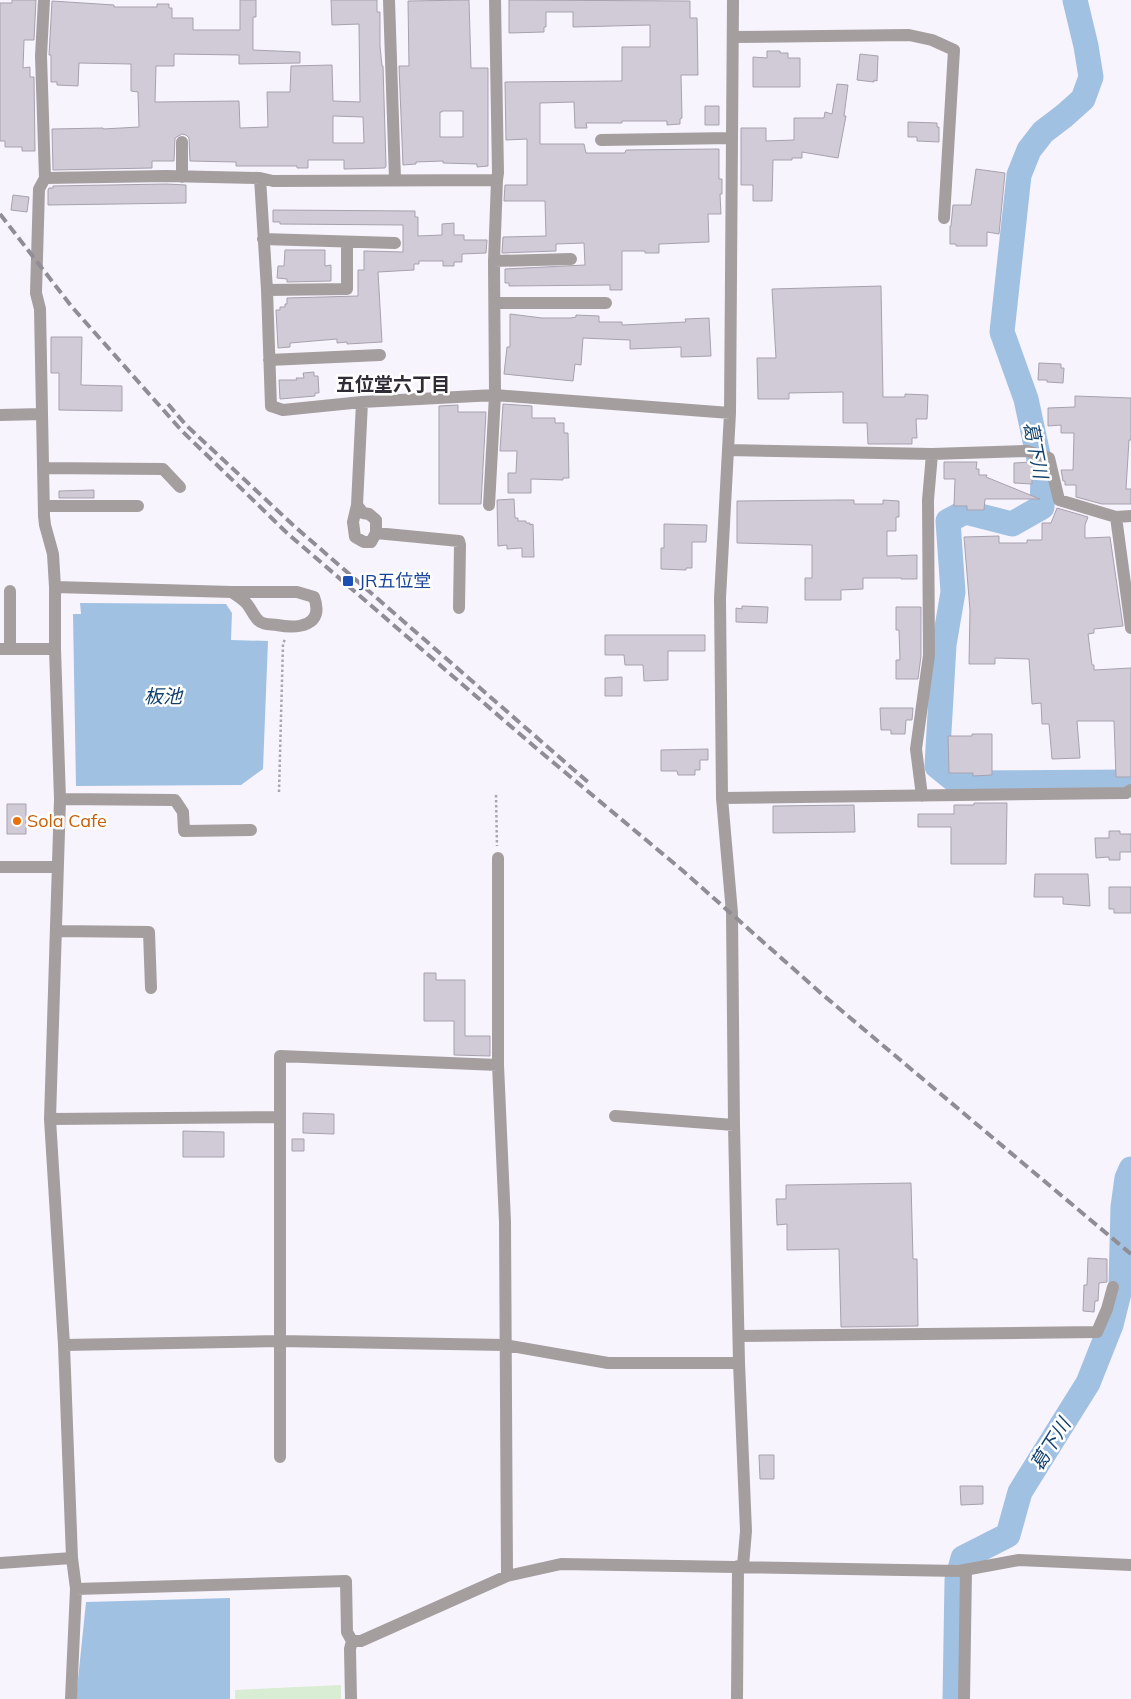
<svg xmlns="http://www.w3.org/2000/svg" width="1131" height="1699" font-family="Mulish,'Noto Sans JP',sans-serif">
<style>
.green{fill:#d8edd3}
.water{fill:#a1c1e3}
.lines{fill:none;stroke-linecap:round;stroke-linejoin:round}
.river{stroke:#a1c1e3;stroke-width:25}
.building{fill:#d1cbd7;stroke:#a7a1ad;fill-rule:evenodd}
.path{stroke:#a9a6ae;stroke-width:2.5;stroke-dasharray:2.5 2.5;stroke-linecap:butt}
.minor{stroke:#a59e9f;stroke-width:12}
.rail{stroke:#908d94;stroke-width:4;stroke-dasharray:10 5;stroke-linecap:butt}
.transit-dot{fill:#1a4fb4;stroke:#fff;stroke-width:2}
.food-dot{fill:#e8710a;stroke:#fff;stroke-width:2}
.labels{text-anchor:middle;stroke-width:5;stroke-linejoin:round;paint-order:stroke}
.transit-label{font-size:18px;fill:#164399;stroke:#fff;text-anchor:start}
.food-label{font-size:18px;fill:#c56008;stroke:#fff;text-anchor:start}
.neighbourhood-label{font-size:19px;font-weight:bold;fill:#302c36;stroke:#fff}
.water-label{font-size:19px;font-style:italic;fill:#11416c;stroke:#fff}
</style>
<rect width="100%" height="100%" fill="#f8f4fe"/>
<path class="green" d="M341 1685V1699H235V1690Z"/>
<path class="water" d="M80 603 226 604 232 613 231 640 268 641 263 769 241 785 76 786 73 614H81Z
M230 1598V1699H76L86 1602Z"/>
<g class="lines">
<path class="river" d="M1075 0 1086 46 1091 77 1083 99 1064 116 1043 132 1029 150 1019 175 1002 332 1026 399 1043 478 1042 507 1012 524 965 512 948 521 953 592 944 645 937 766 958 783 1126 782 1131 784
M955 1699 957 1580 963 1558 1008 1535 1020 1492 1088 1383 1111 1325 1121 1285 1123 1207 1127 1178 1131 1169"/>
</g>
<path class="building" d="M12 0H36L34 40H24L23 68 30 67V77H34L35 151H22V147H5V141H0V3H12Z
M240 0H256V17H253V50L300 52V63L239 64V55L174 54V66H156L155 102 239 101 240 128 268 127 267 92H290L291 66 332 65 333 101 360 102 359 24 332 25 331 0H377V12H380V46L382 66H383L386 166 385 168 344 169V160H308V168H297V166H236V162L190 161 189 138 186 135 182 134 175 138 174 161H152V168L53 170 52 129 103 128V129L139 127 138 92 131 91V64L79 63 78 86 57 85V82H51V55H49L52 1 114 5V7H157V4H169V8H172V18H193V30H240ZM333 116 363 117 364 143H333Z
M469 0 471 68H488V166L477 167V164L443 163V161L416 162V164L403 165 399 66H409L408 1ZM442 111H463V137H440V112H442Z
M509 0 690 1V18H697L698 75H681L682 118 680 119V124L667 125V121H622V123H586L587 128H575L574 102 540 103V144H584L586 153H625L626 150 719 149V179H722V194H720L721 214H708L709 242 659 244V253H645V251H622V290H610V285L509 286V283H505V269L585 265 584 243 556 244V251L502 253 503 237 546 236 545 201H504L505 185H527V139L506 140 505 82 622 81V47H650V25L573 27V12H546V27H544V32L509 33Z
M767 51H780V53H788V58H800V87H753V57L767 58Z
M860 54 878 56 877 81 874 80V82L857 80Z
M837 84 848 85 844 116H846L838 158 802 152V158H792V160H773L772 201H753V185H741V128H766V141L794 140V118H824L825 112 832 114Z
M705 106H719V125H705Z
M908 122 937 123V127H939V142L917 141V137H908Z
M976 169 1005 173 999 234 987 232V246H956V244H950V226H951L953 205H971Z
M166 184 186 185V203L48 205V190L49 188H53V186Z
M13 195 29 197 27 212 11 210Z
M273 210 415 211V217H418V236L442 235V224L454 223V235H464V240H487L486 253 462 254V262H454V266H443V261H419V264H414V270L378 272 382 342 347 344V342L337 343V339L290 343V347L278 348 276 310H280V307H285V304H287V298L358 296V270H364V251L403 252V225L280 224V222H273Z
M285 250H325V266L331 265V281L287 282V279L277 278 278 266H284Z
M881 286 883 397H905V394L928 395 927 419H916L917 438H912V444H868L867 423H843V392L789 393V399H758L757 358H776L772 289Z
M510 314 542 318H571L576 317V315L599 316V322H622V325L686 322 685 319 709 318 711 356 681 357V347L630 349V340L583 338 581 365 575 364 573 381 504 374 507 347H510Z
M51 337H82L81 385 122 386V411L59 410V373H51Z
M1039 363 1061 364V368H1064L1063 383 1047 382V380H1038Z
M314 372V376H318L319 393H315V396L280 399 279 380H297L296 378H304L303 373Z
M1075 396 1131 398V440H1129L1126 489H1131V504H1102L1076 497V485H1065V481H1063L1061 470H1073L1074 433H1061V425L1048 426V408L1075 407Z
M503 404 532 406V418H555V423H564V433H568L569 478H563V480L531 479V493H508V473H516L517 451H500Z
M458 405V412H486L481 504H439V406Z
M944 462H977L976 469H979V475H987L986 477 1040 499H985L984 510H967V506H954L955 479H944Z
M1032 462V484L1014 483V463Z
M94 490V498H59V491Z
M514 499 515 518H518V521H526V523H530V525L533 524 534 557H522V548L507 549V545L498 546 497 500Z
M839 500H854V504H883V500L899 501V517H896V531H887V556L917 555V579H901V578H863V589L841 590V600H805V578H812V545L737 543V501Z
M1057 508 1088 517 1085 525V538L1110 537 1123 626 1094 629V633L1088 634 1092 665H1094V670L1131 668V777H1116L1114 721H1077L1080 758 1052 759 1049 724H1042L1041 703 1032 704 1029 659 995 658V664H969L970 610 964 537 999 536V543H1027V540H1042V523H1051Z
M664 524 707 525 706 542H692V568H686V570L661 569V548H664Z
M742 606 768 607 767 623 736 622V608L742 609Z
M896 607H921V656L918 679H896V660H900L899 630H896Z
M605 635H705V651H668V680L644 681 643 665H625L624 655H605Z
M622 677V696H605V678Z
M880 708H913L912 720H906L905 734H891V730H881Z
M972 734H992V775L973 776V773H949L948 736H972Z
M708 749V760H700V770H695V775H678L677 771H661V750Z
M974 803H1007L1006 864H951V827H918V814H954V805H974Z
M7 804H26V834H7Z
M854 805 855 832 773 833V806Z
M1109 831H1120V834H1131V852H1120V860H1109V857L1096 858 1095 838H1109Z
M1035 874H1088L1090 906 1063 904V897H1034Z
M1109 887H1131V913H1114V909H1109Z
M424 973H436V980H465V1036H490V1056L454 1055V1021H424Z
M303 1113 334 1114V1134L303 1133Z
M183 1131 224 1132V1157H183Z
M292 1139H304V1151H292Z
M911 1183 913 1259H917L918 1326 841 1327 839 1249 787 1250V1224L777 1225 776 1199H786V1185Z
M1088 1258 1107 1259V1282L1099 1283 1098 1301H1095L1094 1312 1083 1311 1084 1285H1087Z
M759 1455H774V1479H760Z
M960 1486H983V1504L961 1505Z"/>
<g class="lines">
<path class="path" d="M279 792 283 644 285 639
M496 795 497 846"/>
<path class="minor" d="M44 0 41 56 45 178 39 189 36 293 40 309 44 516 45 525 53 554 55 587V649L60 799 50 1119 64 1345 279 1341 505 1345 608 1363H739
M389 0 395 179
M733 0 730 413 720 598 722 798 732 913 734 1125 739 1363 746 1531 743 1566
M733 37 909 35 932 40 954 50 944 218
M601 140 732 138
M182 177V142
M45 178 166 176 260 178 273 181 497 180 498 173 495 0
M260 178 267 290 271 406 283 410 362 402 495 395 730 413
M263 239 395 243
M494 261 571 259
M267 290 347 289V243
M495 303H606
M269 360 380 355
M0 415 42 414
M728 450 932 454 1027 451 1049 458 1059 500 1116 517 1131 516
M43 468 163 469 180 487
M357 505 362 402
M357 505 363 513 369 514 376 520V533L371 542H364L355 537 353 522Z
M489 505 495 395 494 261 497 180
M44 506H138
M1116 517 1131 628
M376 533 459 541 460 545 459 608
M55 587 232 592H297L314 597C325 626 298 629 277 625 271 624 262 625 258 620 254 616 251 609 247 604 243 599 237 596 232 592
M10 591V649
M0 649H55
M922 796 916 749 929 655 928 500 932 454
M722 798 1126 793 1131 790
M60 799 175 800 183 812 184 831 251 830
M498 858V1065L505 1222 507 1576
M0 867H58
M56 931 149 932 151 988
M615 1116 734 1125
M50 1119 280 1117
M739 1336 1097 1332 1107 1309 1113 1287
M64 1345 72 1558
M280 1457V1056L498 1065
M0 1563 72 1558 76 1589 346 1581 347 1632 352 1641H361L507 1576 561 1564 959 1571 1019 1560 1131 1565
M71 1699 76 1589
M351 1699 350 1649 352 1641
M737 1699 738 1566
M964 1699 966 1570"/>
<path class="rail" d="M0 214 72 307 182 431 287 533 536 748 682 870 823 995 1131 1254
M168 404 186 425 293 525 589 783"/>
</g>
<rect class="transit-dot" x="342" y="575" width="12" height="12" rx="2.5"/>
<circle class="food-dot" cx="17" cy="821" r="5"/>
<g class="labels">
<g class="transit-label">
<text x="359" y="587">JR五位堂</text>
</g>
<g class="food-label">
<text x="27" y="827">Sola Cafe</text>
</g>
<g class="neighbourhood-label">
<text x="393" y="391">五位堂六丁目</text>
</g>
<g class="water-label">
<text transform="translate(1036 450) rotate(79)" y="7">葛下川</text>
<text x="163" y="703">板池</text>
<text transform="translate(1050 1444) rotate(-58)" y="7">葛下川</text>
</g>
</g>
</svg>
